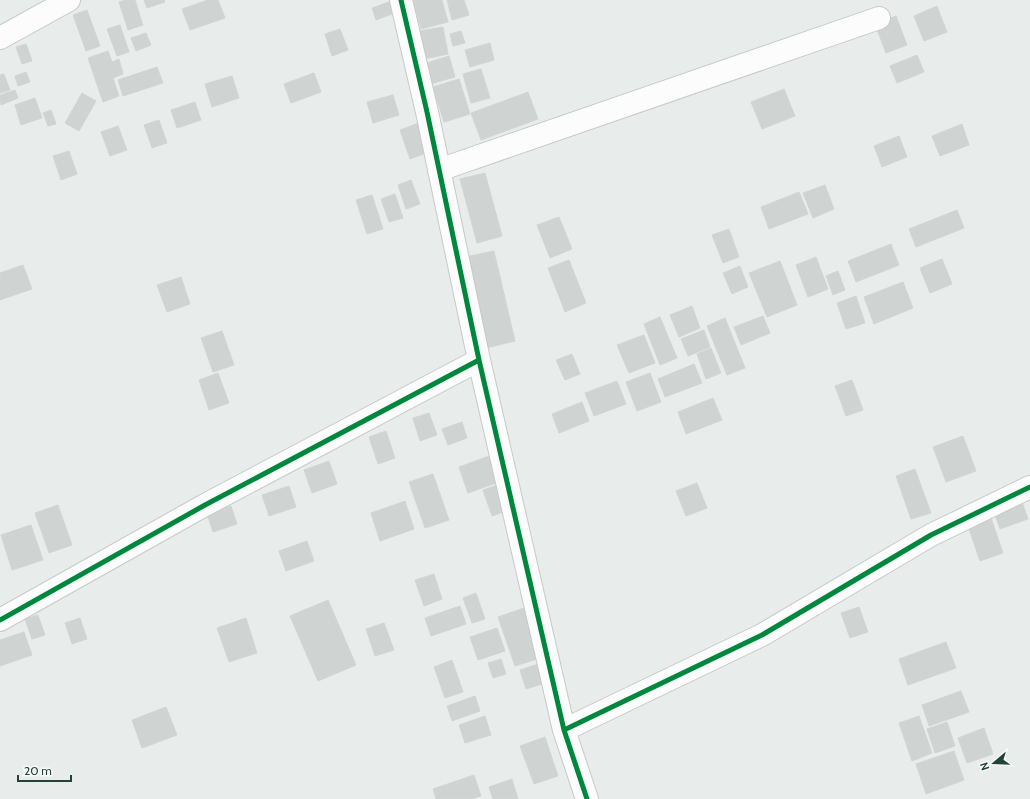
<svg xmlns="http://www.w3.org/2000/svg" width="1030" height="799" font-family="Cabin,sans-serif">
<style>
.building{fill:#cfd4d2;stroke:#d1d6d4}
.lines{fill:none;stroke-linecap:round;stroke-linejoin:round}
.minor-casing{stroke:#c5cac8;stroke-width:24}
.minor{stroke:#fcfcfc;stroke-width:22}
.cycleway-casing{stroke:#f7fbf9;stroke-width:8}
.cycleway{stroke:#00873e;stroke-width:5}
</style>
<rect width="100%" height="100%" fill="#e8edeb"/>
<path class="building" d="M126 0H135L143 25 128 30 119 2Z
M144 0H164L165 2 147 8Z
M208 0H218L225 18 190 30 182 9Z
M394 0 400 11 376 20 372 8Z
M413 0H442L448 22 421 29Z
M447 0H464L469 15 452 20Z
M937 6 947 32 924 41 914 16Z
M87 10 100 46 86 51 73 15Z
M896 16 907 45 886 53 875 24Z
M120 25 129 52 117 56 107 29Z
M443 27 448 54 424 59 419 31Z
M340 29 348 50 332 56 325 34Z
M461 31 465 43 453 46 450 34Z
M146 33 151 45 136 51 131 38Z
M490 43 494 60 470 67 465 50Z
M26 44 32 61 22 64 16 47Z
M108 51 112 62 119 59 123 74 113 78 119 96 103 102 88 58Z
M917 55 924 72 897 83 890 66Z
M449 56 455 77 430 84 424 64Z
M157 67 163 83 123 96 118 80Z
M481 69 490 98 471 103 463 74Z
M26 72 30 82 18 86 15 76Z
M314 73 321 92 291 103 284 84Z
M4 74 10 90 0 93V75Z
M232 76 239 98 212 107 205 84Z
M459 79 470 114 444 122 433 87Z
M784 89 795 116 762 129 751 102Z
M15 90 18 98 1 105 0 95Z
M528 92 538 119 481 140 471 113Z
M82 93 96 101 79 131 65 123Z
M393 95 399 115 373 123 367 102Z
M35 98 42 118 21 125 15 105Z
M195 102 201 120 177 128 171 110Z
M51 110 56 124 48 126 43 113Z
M159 120 167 143 152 148 144 125Z
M419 123 429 152 410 159 400 130Z
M962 124 969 145 940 156 932 136Z
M118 126 127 150 110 156 101 132Z
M899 136 907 157 882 167 874 146Z
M69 151 77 174 61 180 53 156Z
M485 173 502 236 477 243 460 179Z
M411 180 420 204 406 209 398 185Z
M825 185 834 209 813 218 803 193Z
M799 192 808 214 769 229 761 207Z
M395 194 403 218 389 222 381 199Z
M372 195 383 229 367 234 356 200Z
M957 210 964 228 916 247 909 229Z
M559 217 572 249 550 258 537 225Z
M729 229 739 257 723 263 712 235Z
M891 244 899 265 856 282 848 261Z
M494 251 515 341 486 348 465 257Z
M816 257 828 289 808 297 796 265Z
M942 259 952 284 930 293 920 268Z
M569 260 586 303 565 312 548 268Z
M780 261 797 305 767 317 749 273Z
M23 265 32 289 0 300V273Z
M740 266 748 287 732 294 723 273Z
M838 271 845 290 833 295 826 276Z
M181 277 190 304 167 312 157 285Z
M903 282 913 308 874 324 864 297Z
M856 296 865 323 846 329 837 303Z
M692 306 700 328 679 337 670 315Z
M763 316 770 333 741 345 734 327Z
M660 317 677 358 660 365 644 324Z
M725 318 745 368 727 375 707 326Z
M704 330 710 347 688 356 681 339Z
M222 331 234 365 213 372 201 338Z
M644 335 655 363 629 373 617 345Z
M711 348 721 373 706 379 697 354Z
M572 354 580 374 565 380 556 360Z
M694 364 702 383 665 397 658 379Z
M218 373 229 403 209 410 199 380Z
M650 373 661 402 637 411 626 382Z
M852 380 863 410 846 416 835 386Z
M617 381 626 404 594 416 585 393Z
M713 398 722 420 686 434 678 412Z
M582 402 589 421 559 433 552 414Z
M429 413 437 435 420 441 413 418Z
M462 422 467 438 448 445 442 429Z
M386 431 395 458 378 464 369 437Z
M963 436 976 471 946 482 933 447Z
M495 454 504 480 468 493 459 467Z
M329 461 337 484 312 493 304 470Z
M915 469 931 513 911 519 896 476Z
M433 474 449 520 425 528 409 482Z
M697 483 707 508 686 516 676 491Z
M500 484 509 510 492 516 483 490Z
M289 486 296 507 269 516 262 495Z
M1021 499 1028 519 1000 529 993 509Z
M405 501 414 529 380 541 371 513Z
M58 505 72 545 49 553 35 513Z
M231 506 237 524 213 532 207 514Z
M991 518 1003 553 980 561 968 526Z
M31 525 43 560 12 570 1 535Z
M307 541 314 561 286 571 279 551Z
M434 574 442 599 424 606 415 580Z
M476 593 485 619 472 623 463 598Z
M328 600 356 665 318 681 290 616Z
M460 606 466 624 431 636 425 618Z
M859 607 868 632 850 638 841 613Z
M524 608 540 658 515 666 498 617Z
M38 615 45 635 32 639 25 619Z
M80 618 87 639 72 644 65 623Z
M246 618 257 653 229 662 217 628Z
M384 623 394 650 375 656 366 629Z
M497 628 505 651 478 660 470 637Z
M24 632 32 655 0 666V640Z
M946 642 956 668 908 685 899 659Z
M501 659 506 674 493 678 488 663Z
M452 660 463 692 445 698 434 667Z
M538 664 545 683 526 689 520 670Z
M961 691 969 712 929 726 922 705Z
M475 696 480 711 452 721 447 706Z
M166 707 177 735 142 748 132 720Z
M485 716 491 735 465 743 459 725Z
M919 716 932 753 912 761 899 723Z
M947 722 955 746 935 753 927 729Z
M984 728 993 754 967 763 958 738Z
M545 737 558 776 534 784 520 746Z
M954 751 964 780 926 794 916 764Z
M474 775 481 796 471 799H436L433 789Z
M512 779 518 799H493L489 787Z"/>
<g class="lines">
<g class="minor-casing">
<path id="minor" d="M401 0 427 112 479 360 564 730 587 799
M0 38 69 0
M439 170 879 18
M0 620 205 505 479 360
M564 730 762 635 931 535 1030 487"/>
</g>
<use href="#minor" class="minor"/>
<g class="cycleway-casing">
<path id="cycleway" d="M401 0 427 112 479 360 564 730 587 799
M0 620 205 505 479 360
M564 730 762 635 931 535 1030 487"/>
</g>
<use href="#cycleway" class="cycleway"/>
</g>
<g transform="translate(994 763) rotate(251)" stroke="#f7fbf9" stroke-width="3" paint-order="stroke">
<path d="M0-3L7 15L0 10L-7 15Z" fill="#24423a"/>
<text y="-6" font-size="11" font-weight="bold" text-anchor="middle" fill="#24423a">N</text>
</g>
<path d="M18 775v6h53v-6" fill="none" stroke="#24423a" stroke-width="2"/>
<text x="24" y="775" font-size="12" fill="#24423a" stroke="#f7fbf9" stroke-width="3" paint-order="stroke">20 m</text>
</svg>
